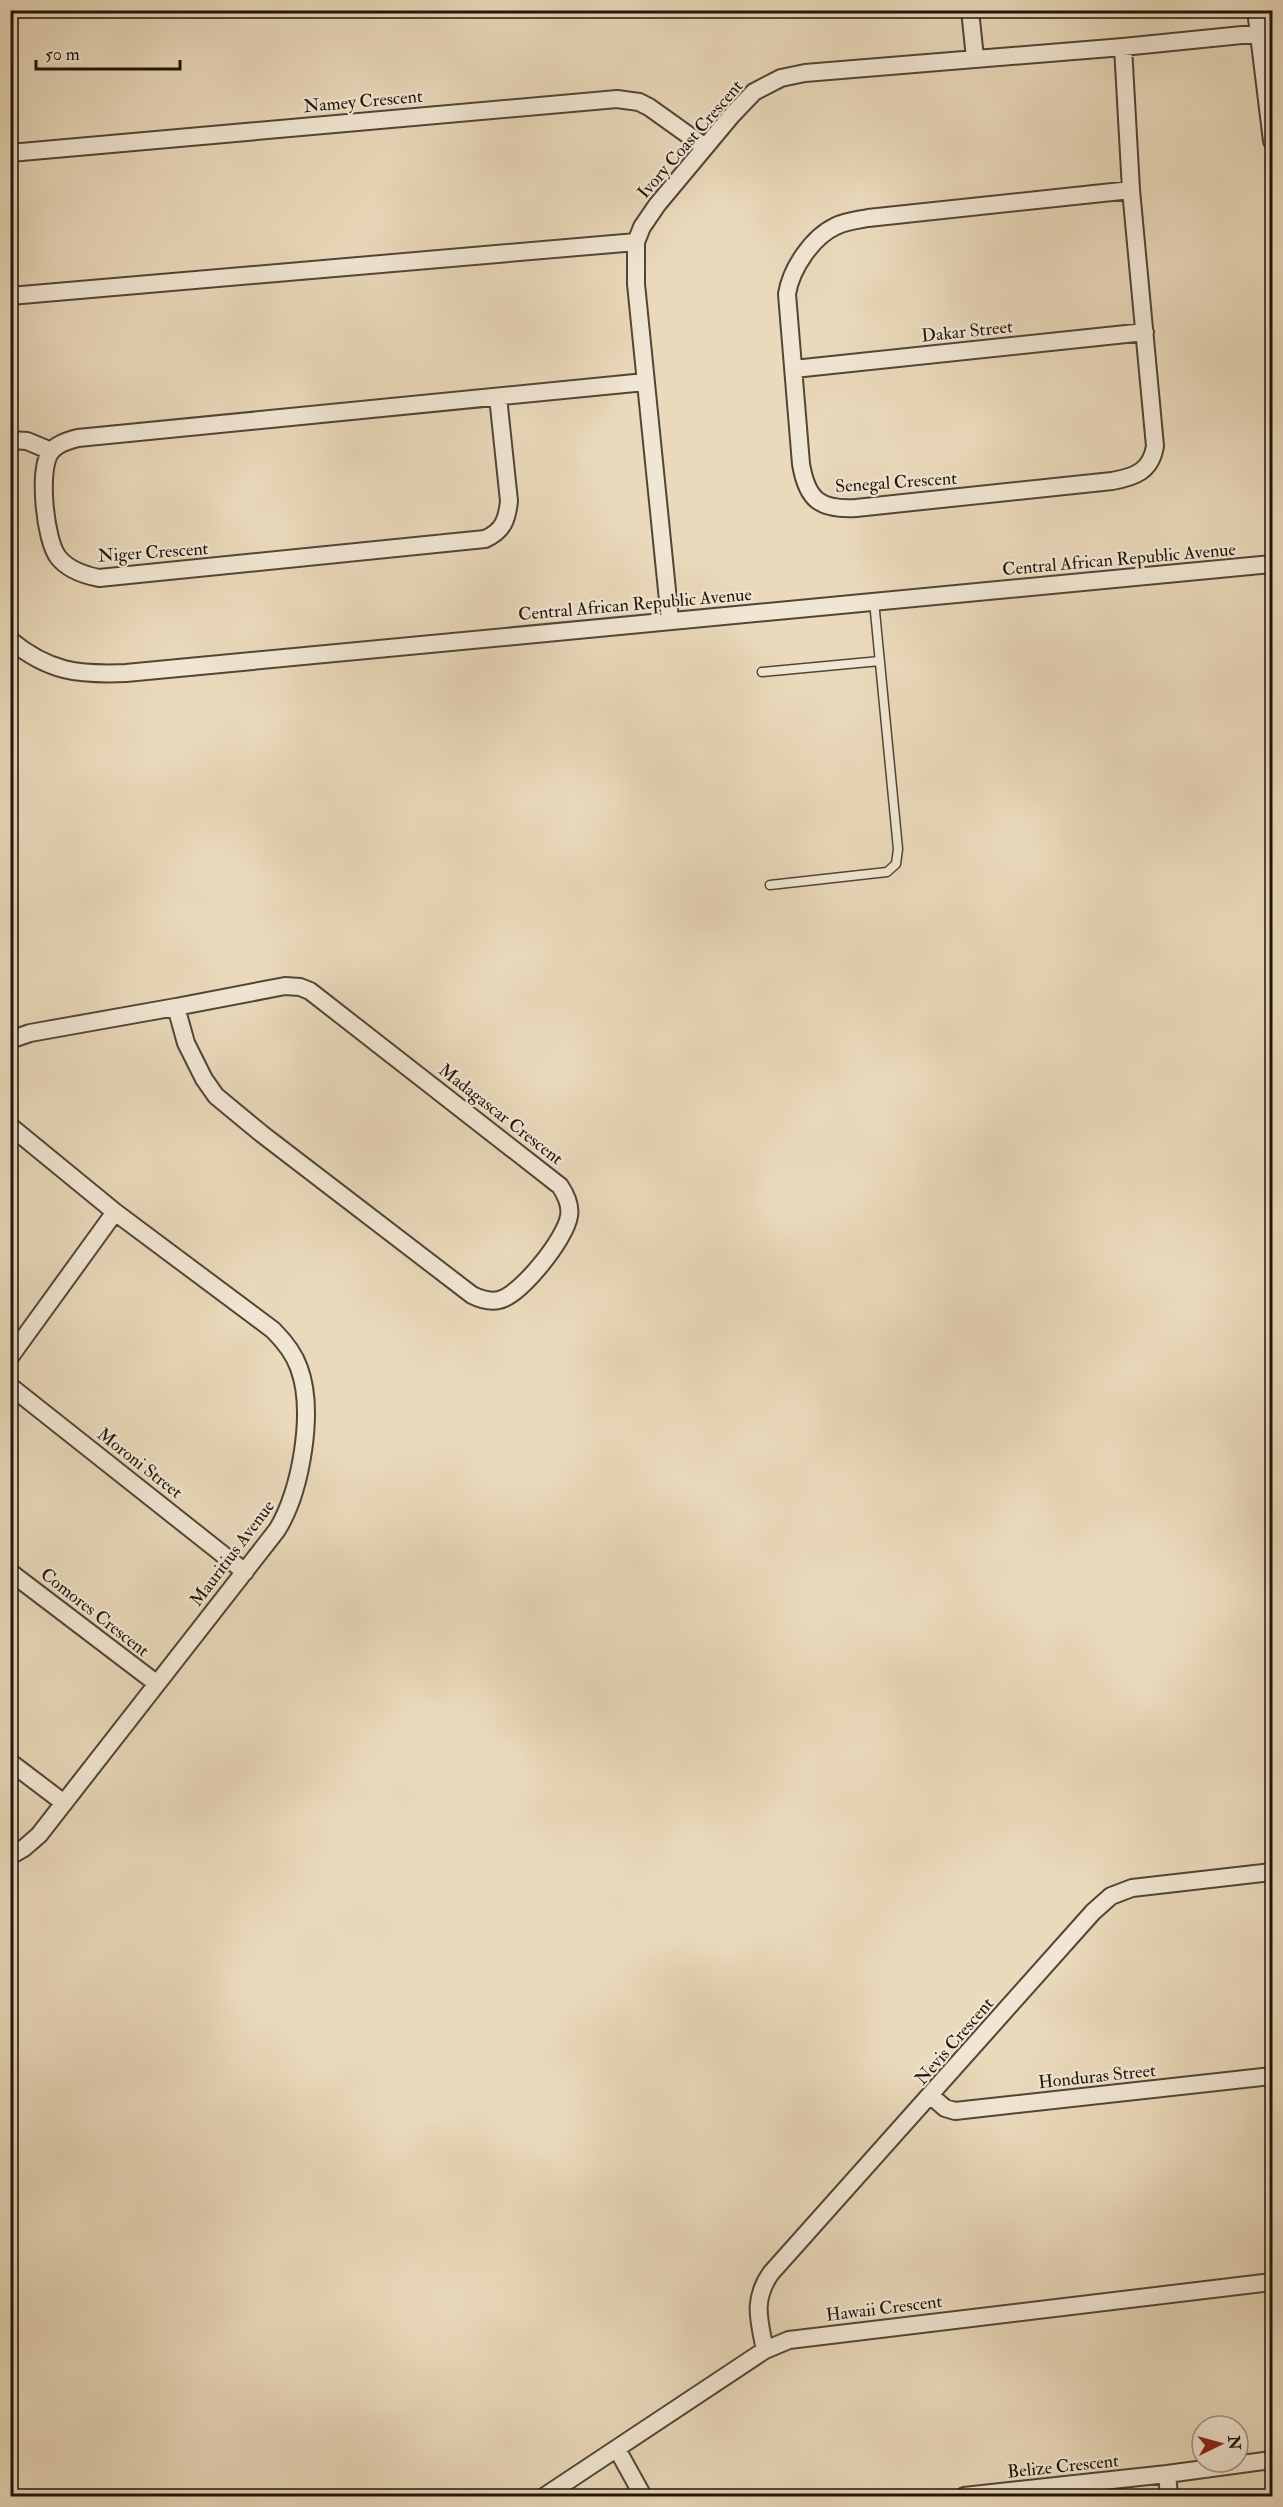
<svg xmlns="http://www.w3.org/2000/svg" width="1283" height="2507" font-family="'IM FELL Double Pica',serif">
<style>
.lines{fill:none;stroke-linecap:round;stroke-linejoin:round}
.service-casing{stroke:#514636;stroke-width:11}
.minor-casing{stroke:#514636;stroke-width:20}
.service{stroke:#f1e6d3;stroke-width:8}
.minor{stroke:#f1e6d3;stroke-width:16}
.labels{text-anchor:middle;stroke-width:4.5;stroke-linejoin:round;paint-order:stroke}
.street-label{font-size:18px;fill:#1e150a;stroke:#f1e6d3}
</style>
<rect width="100%" height="100%" fill="#ead9bb"/>
<filter id="stains"><feTurbulence type="fractalNoise" baseFrequency=".00333" numOctaves="4"/><feColorMatrix values="0 0 0 0 .2 0 0 0 0 .09 0 0 0 0 .02 0 0 0 .5 -.17"/></filter>
<radialGradient id="worn" r=".72"><stop offset=".6" stop-color="#630" stop-opacity="0"/><stop offset="1" stop-color="#630" stop-opacity=".3"/></radialGradient>
<g class="lines">
<g class="service-casing">
<path id="service" d="M762 672 880 661
M770 885 887 872 896 864 898 849 874 601"/>
</g>
<g class="minor-casing">
<path id="minor" d="M970 10 975 58
M1256 10 1272 141
M10 11 16 10
M1123 47 1131 190 1155 446C1151 471 1135 477 1112 481L856 508C820 510 807 500 801 464L787 294C791 269 812 237 836 226 846 221 857 220 868 218L1131 190
M10 153 617 99 639 102 649 107 705 147
M10 296 636 242
M794 369 1145 332
M498 397 509 501C507 520 503 531 485 539L99 578C84 575 68 570 58 557 45 540 38 471 50 453 56 444 67 441 78 438L645 382
M10 440 27 441 51 451
M670 620 636 284V242L642 227 657 205 732 115 754 92 781 78 805 73 1123 47 1272 32
M10 640C49 672 78 675 126 673L1272 564
M10 1040 30 1033 176 1007 186 1043 204 1079 216 1096 262 1134 472 1295C480 1299 490 1302 499 1300 521 1295 566 1238 569 1216 571 1205 566 1195 560 1186L310 991 300 987 285 986 176 1007
M10 1126 115 1212 273 1330C284 1341 294 1353 299 1368 315 1411 301 1492 277 1530L39 1835 24 1848 10 1856
M10 1357 115 1212
M10 1386 245 1572
M10 1572 156 1683
M10 1762 64 1803
M931 2096 945 2108 955 2111 1272 2076
M765 2350C759 2320 752 2300 771 2273L1093 1912 1111 1896 1132 1888 1272 1872
M617 2449 643 2496
M545 2496 765 2350 789 2340 1272 2282
M964 2496 1167 2474
M1169 2496 1167 2474 1272 2460"/>
</g>
<use href="#service" class="service"/>
<use href="#minor" class="minor"/>
</g>
<g class="labels">
<g class="street-label">
<text transform="translate(363 101) rotate(-5)" y="6">Namey Crescent</text>
<text transform="translate(690 139) rotate(-49)" y="6">Ivory Coast Crescent</text>
<text transform="translate(967 331) rotate(-6)" y="6">Dakar Street</text>
<text transform="translate(896 482) rotate(-4)" y="6">Senegal Crescent</text>
<text transform="translate(153 552) rotate(-4)" y="6">Niger Crescent</text>
<text transform="translate(1119 559) rotate(-5)" y="6">Central African Republic Avenue</text>
<text transform="translate(635 604) rotate(-5)" y="6">Central African Republic Avenue</text>
<text transform="translate(501 1114) rotate(38)" y="6">Madagascar Crescent</text>
<text transform="translate(140 1463) rotate(38)" y="6">Moroni Street</text>
<text transform="translate(232 1553) rotate(-53)" y="6">Mauritius Avenue</text>
<text transform="translate(95 1612) rotate(38)" y="6">Comores Crescent</text>
<text transform="translate(954 2041) rotate(-49)" y="6">Nevis Crescent</text>
<text transform="translate(1097 2076) rotate(-6)" y="6">Honduras Street</text>
<text transform="translate(884 2308) rotate(-7)" y="6">Hawaii Crescent</text>
<text transform="translate(1063 2466) rotate(-6)" y="6">Belize Crescent</text>
</g>
</g>
<rect width="1283" height="2507" fill="none" stroke="#ead9bb" stroke-width="36"/>
<rect x="12" y="12" width="1259" height="2483" fill="none" stroke="#1e150a" stroke-width="3"/>
<rect x="18" y="18" width="1247" height="2471" fill="none" stroke="#1e150a" stroke-width="1.5"/>
<g transform="translate(1220 2444) rotate(85)"><circle r="28" fill="#f1e6d3" stroke="#9d9283" stroke-width="1.5"/>
<path d="M0-4.5L10 22L0 15L-10 22Z" fill="#8f2418"/>
<text y="-9" font-size="16" font-weight="bold" text-anchor="middle" fill="#1e150a">N</text>
</g>
<path d="M36 60v9h144v-9" fill="none" stroke="#1e150a" stroke-width="3"/>
<text x="45" y="60" font-size="18" fill="#1e150a" stroke="#f1e6d3" stroke-width="4.5" paint-order="stroke">50 m</text>
<rect width="100%" height="100%" filter="url(#stains)"/>
<rect width="100%" height="100%" fill="url(#worn)"/>
</svg>
